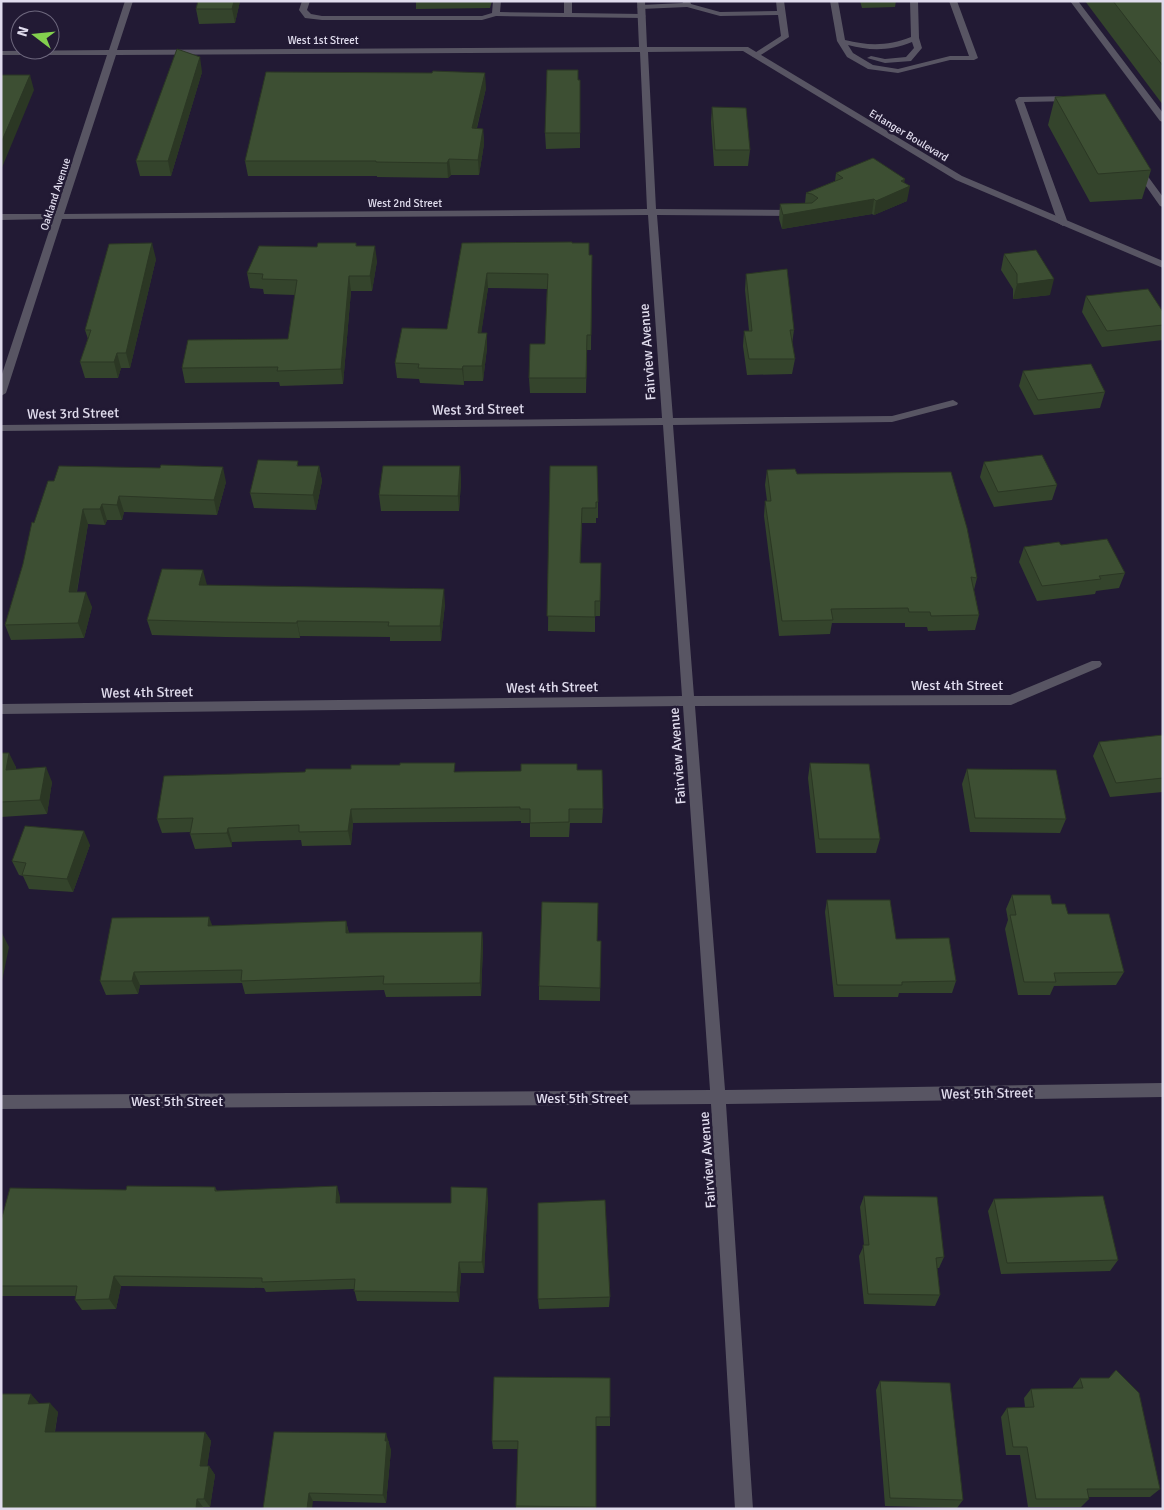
<svg xmlns="http://www.w3.org/2000/svg" width="1164" height="1510" font-family="Signika,sans-serif">
<style>
.lines{fill:none;stroke-linecap:round;stroke-linejoin:round}
.lane{fill:#585563;fill-rule:evenodd}
.street{fill:#585563;fill-rule:evenodd}
.wall{fill:#34442c}
.shaded-wall{fill:#2b3724}
.building{fill:#3d4f33;stroke:#2b3724}
.labels{text-anchor:middle;stroke-width:5;stroke-linejoin:round;paint-order:stroke}
.far-street-label{font-size:11px;fill:#e0dced;stroke:#221a34}
.street-label{font-size:14px;fill:#e0dced;stroke:#221a34}
</style>
<rect width="100%" height="100%" fill="#221a34"/>
<g class="lines">
<path class="lane" d="M302 1H310L307 10 311 14 322 16H482L492 13 493 1H501L500 12 564 13V1H572V13L642 14 646 16 642 18 496 16 482 20H322L305 18 299 10Z
M682 1H690L691 4 720 12 777 11 776 1H784L789 37 756 58 752 56 753 54 781 36 778 15 720 16 687 7 641 9 637 7 641 5 683 3Z
M830 1H838L845 40C869 46 888 46 911 37L910 1H918L919 38 922 48 911 61 885 63 867 58 871 56 885 59 906 57 914 48 912 42C890 51 870 51 848 45L853 53 873 65 898 69 950 56H969L949 1H957L978 58 974 60H950L898 73 868 69 847 57 837 41Z
M1070 1H1078L1163 113V122L1160 121Z
M1071 96 1075 99 1074 101 1024 102 1068 223 1063 226 1058 223 1015 100 1019 97Z
M1138 166 1141 167 1163 197V207L1160 206 1134 169Z"/>
<path class="street" d="M125 1H133L117 50 639 47 637 1H645L647 47H748L962 176 1163 261V268L956 180 743 51 648 52 656 209 796 210 801 213 796 216 657 215 673 418 892 416 953 400 958 403 957 405 892 422 673 425 694 696 1010 695 1092 661H1100L1102 664 1100 667 1011 705 695 706 725 1090 1163 1083V1097L726 1104 753 1509H735L711 1104 1 1109V1095L710 1090 683 706 1 714V704L682 696 663 425 1 431V425L662 418 648 215 62 219 6 393 1 396V377L53 219 1 220V214H55L107 55H1V51L109 50ZM640 52 647 209 64 214 116 55Z"/>
</g>
<path class="wall" d="M240 1 235 23 199 24 196 9Z
M416 1H492L490 8 416 9Z
M860 1H896L895 7 862 8Z
M1085 1H1163V105Z
M202 72 171 176H140L136 161Z
M578 80H580V148L546 149 545 133Z
M486 88 477 128 483 129 484 144 479 175H451L448 178 377 177V176H248L245 161Z
M1055 97 1151 170 1142 199 1090 202 1048 125Z
M712 107 750 150 748 166H714L711 122Z
M836 173 904 183 907 201 874 215 872 214 782 229 779 219 780 204 805 203 806 193 835 181Z
M462 243H572L589 255H592L591 350H587L586 393H530L529 378 545 344 547 289 488 288 481 333 487 348 483 381H464V385L420 383 419 379 397 378 395 363 447 329Z
M356 246 377 261 372 291H351L343 384 280 386 279 382 185 383 182 368 288 339 295 295 264 294 263 289 250 288 247 273 317 247Z
M1004 254 1050 295 1013 299V289L1001 270Z
M156 259 130 368H121L118 378H85L80 362 88 339 85 330Z
M746 274 794 330 792 344 795 359 792 374 747 375 743 346 744 331H749L745 290Z
M1086 296 1163 312V340L1102 347 1082 312Z
M1023 371 1105 392 1100 408 1034 415 1019 386Z
M298 461V466H319L322 481 316 510 254 508 250 493Z
M984 462 1057 485 1052 500 994 507 980 477Z
M460 466 461 482 459 511H381L379 495Z
M550 466 598 502V518H596V523H582L580 563H601L600 616H595V632L548 631Z
M160 468 226 482 217 515 124 512 122 520H107L105 525 88 524 77 592 92 607 84 638 11 640 5 625 23 564 34 523 54 481Z
M767 470 797 474 977 578 974 590 979 615 975 630 928 631 927 627H905V623H832L830 634 779 636 764 516 765 501H767L765 485Z
M1061 545 1125 573 1119 588 1096 591 1095 594 1037 601 1019 562 1024 547Z
M207 585 445 604 441 641H390V637L300 636V638L225 637 152 635 147 620Z
M1163 735V792L1110 797 1093 756 1099 742Z
M1 753 16 767V769L52 782 47 814 1 817Z
M810 763 880 839 876 853H816L808 778Z
M967 769 1066 819 1060 833 970 832 962 784Z
M577 770 603 809 602 823H570L569 837H530V823H521V821L353 823 351 845 302 846 301 840 232 842V847L195 849 190 834 191 832 162 833 157 819 456 772Z
M90 845 73 892 29 889 23 876 19 875 12 861Z
M1012 895 1052 904 1068 914 1124 972 1116 985 1054 986 1050 995H1018L1005 929 1008 920 1006 909Z
M827 900 896 939 956 981 952 993H899L898 997H834L825 912Z
M346 921 349 933 482 932 483 946 481 996 386 997 384 990 245 994 242 983 140 985 138 994 106 995 100 981 212 926Z
M597 941H601L600 1001 539 1000V986Z
M215 1187 217 1191 340 1197V1203H451L488 1199 484 1273H461L459 1302 357 1301 354 1289 266 1292 264 1288 121 1286 116 1309 82 1310 75 1300 76 1296H1V1221L126 1190Z
M864 1196 944 1257 939 1268H937L940 1295 935 1306 864 1304 859 1256 864 1245 860 1207Z
M994 1199 1118 1260 1110 1271 1001 1274 988 1211Z
M610 1297 609 1307 539 1309 538 1299Z
M1116 1370 1160 1489 1150 1497H1089V1499L1081 1507H1028L1020 1455H1006L1001 1417 1007 1408 1025 1407 1024 1398 1031 1389H1073V1387L1080 1378H1109Z
M494 1377 610 1417V1426H596V1509H516L518 1449H493L492 1441Z
M880 1381 963 1500 957 1508 885 1506 876 1390Z
M39 1403V1404L58 1412 55 1432H205L211 1441 207 1466H209L215 1475 210 1507 1 1509Z
M389 1441 388 1444 391 1450 386 1503 313 1501 263 1509Z"/>
<path class="shaded-wall" d="M234 1H240L235 23 232 9Z
M200 57 202 72 171 176 168 161Z
M485 73 486 88 473 143 472 128Z
M30 75 34 90 1 170V143Z
M483 129 484 144 479 175 478 160Z
M449 159 451 175 448 178 447 163Z
M905 179 903 189 910 186 907 201 874 215 876 201 901 181Z
M874 199 872 214 782 229 783 215Z
M152 243 156 259 130 368 126 353Z
M375 246 377 261 372 291 370 276Z
M487 273 488 288 479 348 478 333Z
M349 276 351 291 343 384 341 369Z
M1054 279 1050 295 1013 299 1017 284Z
M487 333V348L483 381 482 366Z
M117 353 121 368 118 378 114 362Z
M463 366 464 381V385L462 369Z
M319 466 322 481 316 510 313 495Z
M460 466 461 482 459 511 458 496Z
M223 467 226 482 217 515 214 500Z
M119 496 124 512 122 520 117 505Z
M102 504 107 520 105 525 100 509Z
M582 508V523L580 578V563Z
M83 509 88 524 74 607 69 592Z
M203 570 207 585H199Z
M444 589 445 604 441 641 440 626Z
M86 592 92 607 84 638 78 623Z
M297 621 300 636V638L297 623Z
M9 753 16 767 13 784 6 770Z
M46 767 52 782 47 814 40 800Z
M351 809 353 823 351 845 348 831Z
M228 828 232 842V847L227 833Z
M84 831 90 845 73 892 67 879Z
M209 917 214 930 208 926Z
M346 921 349 935 346 933Z
M482 932 483 946 481 996 480 983Z
M2 933 9 947 1 986V936Z
M134 972 140 985 138 994 132 981Z
M337 1186 340 1197 339 1213 336 1203Z
M487 1188 488 1199 484 1273 482 1262Z
M459 1262 461 1273 459 1302 457 1292Z
M114 1276 121 1286 116 1309 109 1299Z
M31 1394 39 1403 37 1413 28 1404Z
M50 1403 58 1412 53 1441 45 1432Z
M205 1432 211 1441 206 1474 200 1466Z
M386 1433 391 1450 386 1503 383 1495Z
M209 1466 215 1475 210 1507 204 1499Z
M309 1493 313 1501 312 1509H307Z
M197 1499 203 1507V1509H196Z"/>
<path class="building" d="M198 1H234L232 9H196Z
M1113 1H1163V66Z
M177 49 200 57 168 161H136Z
M547 70H578V80H580V133H545Z
M433 71 485 73 472 128 483 129 478 160 449 159 447 163 376 162V161H245L266 72 432 73Z
M1 75H30L1 143Z
M1105 94 1151 170 1098 174 1055 97Z
M712 107 746 108 750 150H715Z
M873 158 905 179 901 181 910 186 876 201 874 199 783 215 780 204 812 203 818 198 812 194 806 193 843 178 836 173Z
M572 242V243H589V255H592L591 335H587L586 378H529L530 344H545L548 274 487 273 478 333H487L482 366H463L462 369 418 368 419 364 395 363 402 328 447 329 462 243Z
M152 243 126 353H117L114 362H80L91 330H85L109 244Z
M318 243H356V246H375L370 276H349L341 369 277 371 278 367 182 368 188 340 288 339 297 280 262 279 263 274 247 273 259 246 317 247Z
M1036 250 1054 279 1017 284V274L1004 254Z
M787 269 794 330H790L795 359H749L744 331H752L746 274Z
M1148 289 1163 312V325L1107 331 1086 296Z
M1091 364 1105 392 1038 400 1023 371Z
M1042 455 1057 485 998 492 984 462Z
M258 460 298 461 297 466H319L313 495 250 493Z
M161 465 223 467 214 500 119 496 117 505 102 504 100 509H83L69 592H86L78 623 5 625 23 564 32 522 34 523 48 481H54L59 466 160 468Z
M383 466H460L458 496 379 495Z
M550 466H597L598 502H596V508H582L580 563H601L600 601H595V617L547 616Z
M795 469 797 474 951 472 967 528 977 578 971 577 979 615 931 616 930 612H909L908 608 831 609 833 620 782 621 765 501H771L767 470Z
M1107 539 1125 573 1099 576 1101 579 1042 586 1024 547 1059 542 1061 545Z
M162 569 203 570 199 585 444 589 440 626H388L389 622 297 621V623L221 622 147 620Z
M1163 735V778L1116 783 1099 742Z
M1 753H9L6 770 46 767 40 800 1 802Z
M400 763H455L454 772 521 771V764H577V770H602L603 809H569V822L530 823V809H520V807L351 809 348 831 299 832V825L228 828 227 833 190 834 193 818 157 819 164 776 305 772 306 769H351V765H400Z
M810 763 869 764 880 839H819Z
M967 769 1056 770 1066 819 975 818Z
M25 826 84 831 67 879 22 875 26 863 12 861Z
M1012 895H1050L1052 904H1065L1068 914H1109L1124 972 1054 973 1056 982H1024L1010 915H1016Z
M827 900H890L896 939 949 938 956 981 902 982V985H837Z
M542 902 598 903 597 941H601L600 988 539 986Z
M209 917 208 926 346 921V933L482 932 480 983 383 984 384 976 241 981 242 970 134 972 132 981H100L112 918Z
M127 1186 215 1187V1191L337 1186 336 1203H451V1187L487 1188 482 1262H459L457 1292 354 1291 355 1279 262 1282V1278L114 1276 109 1299 75 1300 77 1286H1V1221L10 1188 126 1190Z
M864 1196 937 1197 944 1257 936 1258 940 1295 868 1294 863 1245H869Z
M1103 1196 1118 1260 1007 1263 994 1199Z
M605 1200 610 1297 538 1299V1203Z
M1116 1370 1139 1393 1160 1489H1087L1089 1499H1036L1027 1447H1013L1007 1408 1034 1407 1031 1389 1083 1388 1080 1378H1109Z
M494 1377 610 1378V1417H596V1507L516 1506 518 1441H492Z
M880 1381 950 1383 963 1500 890 1498Z
M1 1394H31L28 1404 50 1403 45 1432H205L200 1466H209L204 1499H197L196 1509H1Z
M274 1432 386 1433 385 1441H387L383 1495 309 1493 307 1509H263Z"/>
<g class="labels">
<g class="far-street-label">
<text x="323" y="44">West 1st Street</text>
<text transform="translate(909 135) rotate(31)" y="4">Erlanger Boulevard</text>
<text transform="translate(55 194) rotate(-72)" y="4">Oakland Avenue</text>
<text x="405" y="207">West 2nd Street</text>
</g>
<g class="street-label">
<text transform="translate(647 352) rotate(-94)" y="5">Fairview Avenue</text>
<text transform="translate(478 409) rotate(-1)" y="5">West 3rd Street</text>
<text transform="translate(73 413) rotate(-1)" y="5">West 3rd Street</text>
<text x="957" y="690">West 4th Street</text>
<text transform="translate(552 687) rotate(-1)" y="5">West 4th Street</text>
<text transform="translate(147 692) rotate(-1)" y="5">West 4th Street</text>
<text transform="translate(677 756) rotate(-94)" y="5">Fairview Avenue</text>
<text transform="translate(987 1093) rotate(-1)" y="5">West 5th Street</text>
<text x="582" y="1103">West 5th Street</text>
<text x="177" y="1106">West 5th Street</text>
<text transform="translate(707 1160) rotate(-94)" y="5">Fairview Avenue</text>
</g>
</g>
<rect width="1164" height="1510" fill="none" stroke="#e0dced" stroke-width="5"/>
<g transform="translate(35 35) rotate(286)"><circle r="24" fill="#221a34" stroke="#6e687e"/>
<path d="M0-4L9 19L0 12L-9 19Z" fill="#83d04e"/>
<text y="-8" font-size="14" font-weight="bold" text-anchor="middle" fill="#e0dced">N</text>
</g>
</svg>
